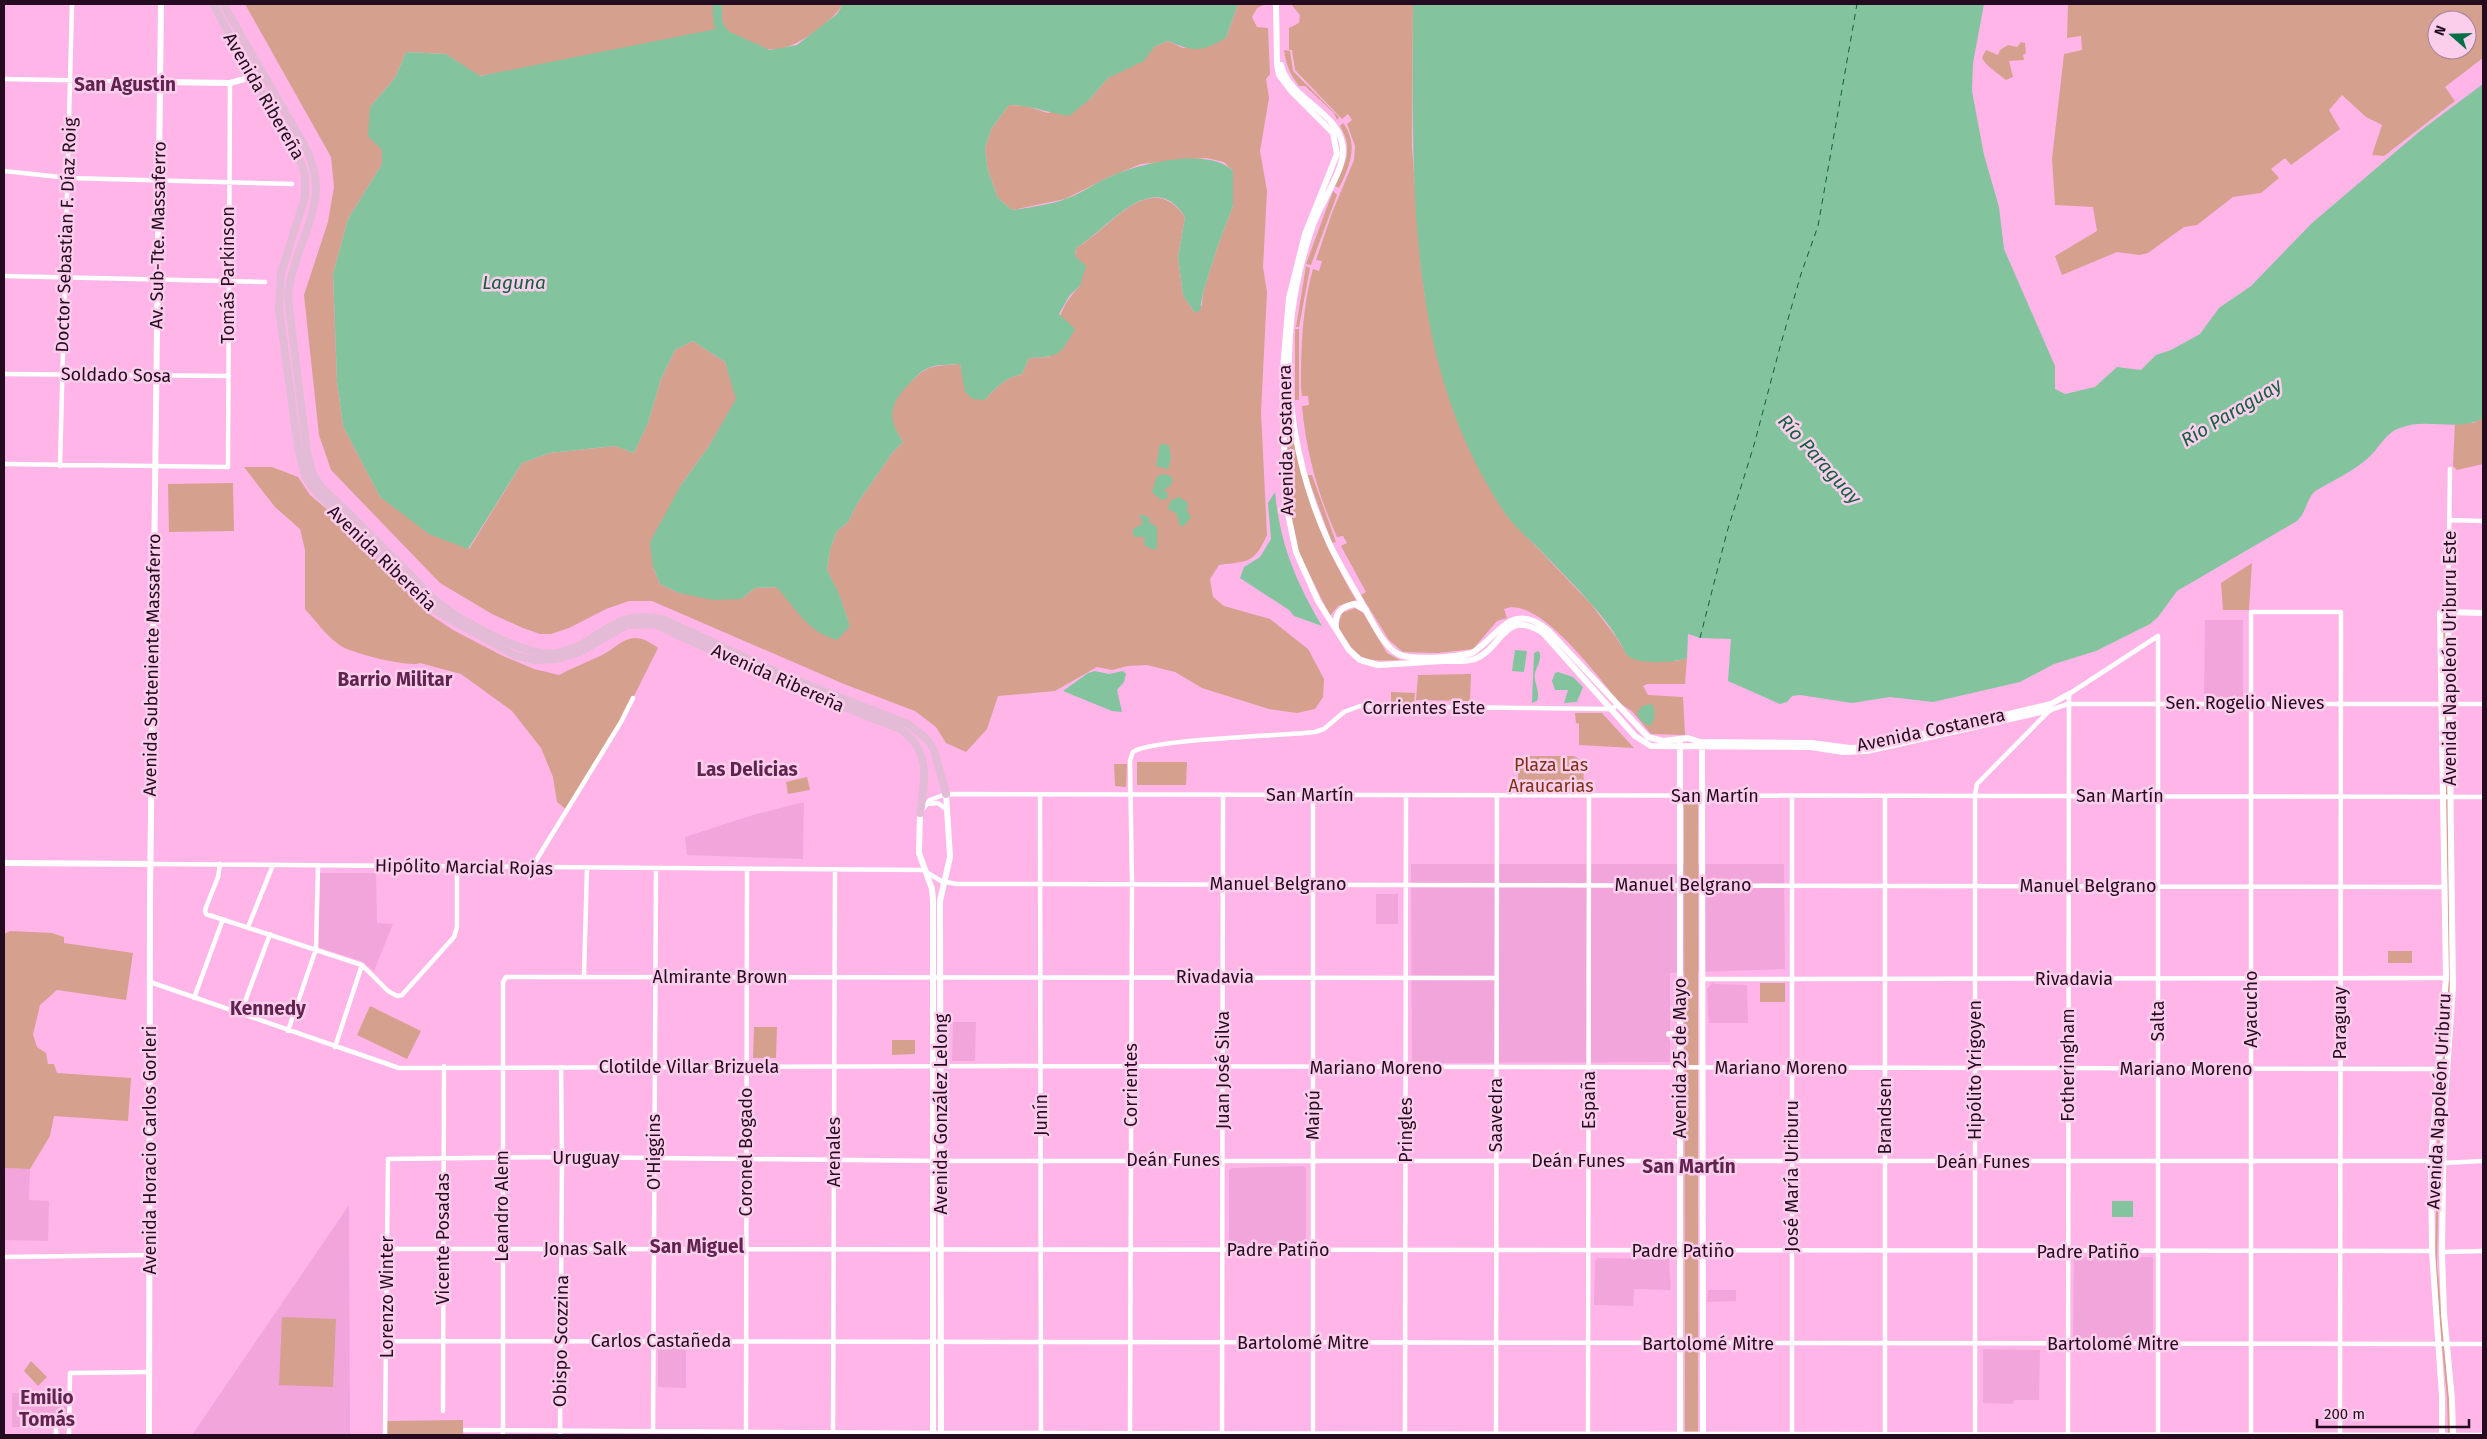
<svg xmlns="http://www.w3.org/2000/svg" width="2487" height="1439" font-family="'Fira Sans',sans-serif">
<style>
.built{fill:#f2a5db}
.green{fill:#d5a08e;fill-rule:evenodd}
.water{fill:#83c49f}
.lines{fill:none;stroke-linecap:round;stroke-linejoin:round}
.river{stroke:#83c49f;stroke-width:9}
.ferry{stroke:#125f3d;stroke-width:1;stroke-dasharray:6 5;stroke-linecap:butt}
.street{stroke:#fff;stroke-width:4.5}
.secondary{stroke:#fff;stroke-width:6}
.primary{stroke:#e4bbd7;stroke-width:8}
.labels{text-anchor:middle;stroke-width:5;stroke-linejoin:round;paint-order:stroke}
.street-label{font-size:18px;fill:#250b1f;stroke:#fbceec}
.park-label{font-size:18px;fill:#7e3015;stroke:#fbceec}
.neighbourhood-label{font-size:19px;font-weight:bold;fill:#602350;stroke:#fbceec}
.water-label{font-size:19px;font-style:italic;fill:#125f3d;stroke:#fbceec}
</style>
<rect width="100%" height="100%" fill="#ffb5e8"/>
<path class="built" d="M2205 620H2243V698L2204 697Z
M804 802 803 859 687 855 685 837 753 815Z
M1411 864H1784L1785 969 1670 973V1062L1412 1063Z
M319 873H376L377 923 393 924 374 971 361 961 318 947Z
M1376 894H1398V924H1376Z
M1713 982 1715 984 1747 985 1748 1023H1709L1707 989Z
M953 1022H976L975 1061H952Z
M1303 1166 1306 1169V1241L1302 1245H1233L1229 1241V1170L1232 1168Z
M4 1168 30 1169 29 1200 49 1201 48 1241 4 1240Z
M349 1205 350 1435H192Z
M2074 1257H2153V1339L2073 1340Z
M1598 1258 1669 1259 1671 1290 1634 1289 1633 1306 1594 1305 1595 1261Z
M1708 1290H1736V1301L1707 1302Z
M658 1345 686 1346V1388L658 1387Z
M1983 1349 2040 1350 2039 1400H2014L2013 1404 1983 1403Z
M66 1392 68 1427H12V1393Z"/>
<path class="green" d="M245 4H843C832 22 791 54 768 49 761 48 753 43 746 41L544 65 479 76 446 54 406 52 395 78 370 107 382 150V164L348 219 333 274 337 381 343 426 380 497 469 549 522 463 550 453 615 446 634 453 648 423 661 379 675 350 693 341 725 362 737 399 709 446 681 485 671 508 653 567 660 584 679 593 741 599 755 588 777 587 790 601 850 626 839 595 827 570 830 550 837 531 848 522 857 504 893 452 903 442C897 433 890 422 891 410 893 398 918 372 929 368 939 365 950 365 960 364L963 377 985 400C995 388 1006 377 1022 374L1029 358 1049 357C1055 330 1059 306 1080 286L1075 256 1076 248C1109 230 1150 166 1185 217L1178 257 1183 295 1194 312 1202 305 1203 293 1217 248 1233 206V171L1224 162 1206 158 1141 164 1109 177 1065 199 1012 210 998 198 988 171 985 149 991 129 1009 105 1026 106 1048 113 1089 100 1108 78 1154 47 1168 41 1183 48 1226 38 1238 4H1266L1257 8 1252 17 1257 27 1268 28 1270 74 1266 79 1269 98 1260 151 1267 191 1263 267 1267 292 1261 412 1267 535C1254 564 1248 561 1219 565L1210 579 1213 597 1224 606 1270 619 1308 649 1324 679 1323 697 1315 709 1297 713 1269 709 1202 688 1175 672 1147 665 1128 666 1112 670 1097 667 1055 691 998 696 987 729 966 752 946 743 936 727 915 711 844 684 652 601H629L606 609 569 628 551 634H540L523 628 492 614 440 583 331 470 319 435 304 295 328 222 334 187 331 157Z
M1291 4H1413L1412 146 1420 258 1425 297 1456 417 1471 451 1507 516 1591 604 1616 637 1627 655 1676 661 1687 658 1685 684H1647L1643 686 1648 695 1683 697 1685 735 1651 734 1632 711 1621 704C1600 680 1539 594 1504 609L1507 618 1497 621 1473 649 1438 653 1403 652 1389 640 1361 595 1366 592 1341 546 1347 543 1343 536 1337 537C1318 495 1306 452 1302 406L1309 405 1308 396H1302L1301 388C1301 348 1302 308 1313 269L1319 271 1322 261 1316 260 1332 213 1354 160 1355 146 1347 124 1352 120 1348 114 1342 119 1295 70 1292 50H1289V28L1299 23 1300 15Z
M2068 4H2483V58L2445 87 2455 101 2384 156 2372 155 2382 125 2366 117 2342 95 2329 110 2340 129 2291 165 2285 158 2271 169 2279 178 2261 193 2233 197 2197 225 2184 227 2148 253 2140 255 2117 252 2062 275 2055 256 2097 231 2093 207 2055 205 2052 159 2064 54 2082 50 2081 36 2067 38ZM2437 20H2467V50H2437Z
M2021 42 2025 43 2026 53 2023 55 2024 60 2009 61 2013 77 2006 80C1999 74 1986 66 1982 58L1986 50 1998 55 2000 50 2008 45 2017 47Z
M1284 50 1290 51 1293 71 1339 117 1337 120 1334 113 1305 86H1299C1290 74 1286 65 1284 50Z
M1343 123C1359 144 1350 166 1339 188L1335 186C1345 164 1354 149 1340 126Z
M1333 191 1337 195 1311 265 1306 264Z
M1306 266 1310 268 1299 327H1296Z
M1295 329H1299V400H1295Z
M1288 401C1297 478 1317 534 1356 600L1338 606 1330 616 1299 553 1289 516 1285 466Z
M2483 418V464L2457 470 2453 466 2455 420 2473 423Z
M244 467H272L298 477 310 495 330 512 354 540 393 575 426 612 453 630 503 656 534 669 559 675C572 668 585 663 598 657 621 647 629 625 658 648L621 722 567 810 557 802 553 777 541 748 512 711 461 674 420 663C410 668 351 653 341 646 327 637 316 621 305 609V550L300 529 275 507Z
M1307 475H1312L1336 542 1332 543Z
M233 483 234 531 169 532 168 484Z
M2252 563 2249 610H2223L2221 583Z
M1355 608 1363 613 1387 653 1400 660C1361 662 1358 660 1338 626L1342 613Z
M2443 632H2446L2450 1024 2440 1115 2437 1265 2450 1398V1435H2448L2447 1398 2435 1271 2438 1102 2447 1024 2448 918Z
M1471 674 1470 701 1416 700 1418 675Z
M1391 692 1415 693 1414 704 1391 703Z
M1575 713H1602L1634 748 1579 745V724L1576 723Z
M1523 756H1574L1584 763 1583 796 1518 795V764Z
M1137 762H1187L1186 785H1137Z
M1114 764H1127L1126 787 1115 786Z
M807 777 810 790 788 794 786 782Z
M1684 796 1698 797V1435H1685Z
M10 931 52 933 64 937V943L133 953 126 1000 57 990 40 1005 33 1035 37 1047 46 1053 48 1064H54L57 1073 131 1078 128 1121 54 1116 50 1136 30 1169 4 1168V934Z
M2388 951H2412V963H2388Z
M1760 983H1785V1002H1760Z
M370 1006 421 1031 407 1059 357 1035Z
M754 1027H777L776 1058H753Z
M892 1040H915V1054L892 1055Z
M282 1317 336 1319 333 1387 279 1385Z
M31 1361 47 1377 38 1386 24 1371Z
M463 1420V1435H386V1421Z"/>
<path class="water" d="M843 4H1238L1226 38C1202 52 1194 52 1168 41L1154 47 1144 61 1108 78 1089 100 1069 116C1048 113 1030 105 1009 105L991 129 985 149 988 171 998 198 1012 210C1031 207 1050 205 1068 198 1082 193 1095 183 1109 177 1137 164 1209 146 1233 171V206L1217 248 1203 293 1200 311 1194 312 1183 295 1178 257 1185 217C1153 165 1107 230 1076 248L1075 256 1086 266 1080 286 1070 295 1059 314 1075 329C1060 355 1060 357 1029 358L1022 374C1006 377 995 388 985 400L973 399 965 392 960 364C950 365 937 364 928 368 920 371 913 380 907 386 888 407 888 419 903 442L893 452 857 504 848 522 837 531 830 550 827 570 839 594 850 626 837 640C806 631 798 610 776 587L755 588 741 599 713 600 679 593 660 584 653 567 650 542 681 485 709 446 736 399 725 362 693 341 675 350 661 379 648 423 634 453 615 446 550 453 522 463 468 549 429 534 380 497 343 426 337 381 333 274 348 219 382 164V150L368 136 370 107 395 78 406 52 446 54 480 76 721 28 770 50 797 45 837 14Z
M1413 4H1984L1973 63 1972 91 1984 155 1999 207 2004 249 2055 366V389L2065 394 2095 387 2117 367 2141 370 2156 355 2171 350 2200 334 2219 308 2251 286 2312 223 2420 131 2483 84V418C2458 433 2427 417 2400 428 2385 433 2379 449 2367 459 2351 473 2331 481 2314 492 2306 501 2306 513 2297 521L2177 591 2158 617 2150 624 2096 651 2054 664 2020 682 1933 702 1890 697 1852 703 1800 695 1792 696 1787 702 1780 704 1728 681 1731 639 1700 638 1688 634 1687 658C1675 663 1635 665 1627 655 1623 650 1621 643 1617 638 1610 626 1600 614 1591 604 1574 584 1555 566 1537 547 1527 537 1516 528 1507 516 1403 365 1413 178 1413 4Z
M1160 444 1169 445 1171 458 1168 469 1156 466Z
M1165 474 1172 477C1173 485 1170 487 1163 490L1167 492 1168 498 1161 500 1152 492 1157 476Z
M1275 492C1280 544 1296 582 1322 626L1294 616 1289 610 1240 578 1244 567 1260 557 1271 539 1268 503Z
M1179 497 1188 503 1187 511 1191 517 1184 526H1180L1176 513 1168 509 1171 500Z
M1139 514 1150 518 1149 522 1157 527V548L1154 550 1144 545 1145 537H1135L1132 532 1134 528 1143 524Z
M1515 650 1527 651 1524 672 1512 671Z
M1538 651 1540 653C1541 661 1537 666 1535 673 1533 682 1541 691 1537 701L1532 703 1534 653Z
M1095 671 1109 674 1123 671 1126 674 1124 682 1117 690 1122 712 1112 711 1063 691 1088 673Z
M1558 672 1573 677 1583 687 1577 702 1564 703 1568 690H1555L1552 681 1555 673Z
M1652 704C1656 712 1656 720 1649 726L1641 721 1637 713 1642 706Z
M2112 1201H2133V1217H2112Z"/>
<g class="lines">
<path class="river" d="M717 4 718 24 728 38"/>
<path class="ferry" d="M1700 638 1727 532 1754 445 1780 347 1801 274 1818 226 1857 4"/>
<path class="street" d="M4 79 161 82
M4 171 69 178 292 184
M4 276 265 282
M4 374 228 376
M4 464 228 467 230 83
M60 466 72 4
M2450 520 2483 521
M2440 613 2448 612 2450 469
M2158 636V1435
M1040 795 1041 1434
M1313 795V1434
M927 804 938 803 947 810
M922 810 930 800 946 794 2483 797
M151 864 923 870 941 881 957 884 2445 887
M220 864 218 877 205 910 206 914 362 965 388 991 397 996 402 995 454 937 457 927V867
M532 867 621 722 633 698
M248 927 273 865
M584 976 587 868
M1702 979 2446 978
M150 982 399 1068 1041 1066 2448 1069
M194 998 223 919
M240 1015 270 934
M288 1031 316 949 318 865
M335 1047 362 965
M2443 1163 2483 1161
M387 1249 2432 1251
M2442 1252 2483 1251
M4 1257 150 1255
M387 1341 2483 1344
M443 1411 444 1066
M465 1430 933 1433 2483 1435
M833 1434 835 869
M1130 1434 1132 884 1130 760 1133 752C1150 739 1284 736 1315 732L1324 729 1344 712 1360 706 1612 709 1617 705
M1405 1434 1406 795
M1496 1434 1497 795
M1588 1434 1589 796
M1792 1434V796
M56 1435V1430
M69 1435 70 1373 150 1372
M385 1435 388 1159 562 1157 941 1161H2431
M503 1435V982L506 977 1496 978
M560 1435 562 1157 561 1067
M653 1435 656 868
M746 1435 747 869
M1222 1435 1223 795
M1885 1435V796
M1975 1435V795L1977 784 2050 710 2068 704H2483
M2068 1435 2069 694 2158 636
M2251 1435V612H2341L2340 1435"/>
<path class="secondary" d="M1276 4 1277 64 1279 75 1292 92 1333 133 1337 154 1305 234 1289 298 1283 369 1285 500 1296 552 1318 601 1349 650 1360 660 1378 665C1400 664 1422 662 1444 661 1454 661 1466 662 1475 659 1501 650 1504 607 1543 633L1635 736 1651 746 1811 747 1843 752 1867 751 2050 710
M1281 65C1289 101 1344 112 1343 152 1343 171 1320 205 1313 225 1303 253 1296 283 1292 313 1282 391 1297 474 1330 545 1340 566 1352 585 1363 605 1372 620 1382 645 1398 654 1412 661 1456 657 1472 653 1499 636 1512 599 1549 631L1648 737 1663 741 1688 738 1700 742 1702 746
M161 82 230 83 263 74
M2440 613 2446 978 2431 1161 2432 1251 2442 1396V1435
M1336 628C1334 614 1341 606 1355 604L1366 610
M1700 742 1811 743 1850 748 1868 747 2051 704 2069 694
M1702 746 1703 1435
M920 813 919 853 932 889 933 900V1435
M4 863 151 864
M1669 1034H1680
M149 1435 150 896 161 4
M941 1435 940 901 950 857 946 794
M1680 1435V744
M2453 1435 2452 1399 2444 1314 2442 1252 2444 1113 2453 987 2448 612 2483 613"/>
<path class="primary" d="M213 4 253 78 297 152 305 174V197L281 273 279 308 298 448 305 476 314 490 434 610 514 655 535 660 557 659 580 652 627 625 654 624 783 683 900 729C931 749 925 782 920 813
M223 4 307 150C312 163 316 174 316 188 316 222 290 260 288 298L307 452 312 472 321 487C348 512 374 538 400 564 413 577 426 593 440 604 463 622 528 658 557 653 601 645 610 606 665 620L783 675 908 724 927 739 934 750 946 794"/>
</g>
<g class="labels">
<g class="street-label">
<text transform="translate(264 96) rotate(60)" y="6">Avenida Ribereña</text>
<text transform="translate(66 235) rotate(-88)" y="6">Doctor Sebastian F. Díaz Roig</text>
<text transform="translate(158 235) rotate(-89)" y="6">Av. Sub-Tte. Massaferro</text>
<text transform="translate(228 275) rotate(-90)" y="6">Tomás Parkinson</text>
<text transform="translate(116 375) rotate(1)" y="6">Soldado Sosa</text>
<text transform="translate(1286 440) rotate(-91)" y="6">Avenida Costanera</text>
<text transform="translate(382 558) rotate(44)" y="6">Avenida Ribereña</text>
<text transform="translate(2450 658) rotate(-90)" y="6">Avenida Napoleón Uriburu Este</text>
<text transform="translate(152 665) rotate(-89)" y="6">Avenida Subteniente Massaferro</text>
<text transform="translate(778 678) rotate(24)" y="6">Avenida Ribereña</text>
<text x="2245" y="709">Sen. Rogelio Nieves</text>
<text x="1424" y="714">Corrientes Este</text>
<text transform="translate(1931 730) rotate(-12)" y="6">Avenida Costanera</text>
<text x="1310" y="801">San Martín</text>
<text x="1715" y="802">San Martín</text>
<text x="2120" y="802">San Martín</text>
<text transform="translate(464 867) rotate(1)" y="6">Hipólito Marcial Rojas</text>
<text x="1278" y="890">Manuel Belgrano</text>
<text x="1683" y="891">Manuel Belgrano</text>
<text x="2088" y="892">Manuel Belgrano</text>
<text x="720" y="983">Almirante Brown</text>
<text x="1215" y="983">Rivadavia</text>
<text x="2074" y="985">Rivadavia</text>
<text transform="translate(2251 1009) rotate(-90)" y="6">Ayacucho</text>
<text transform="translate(2158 1021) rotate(-90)" y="6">Salta</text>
<text transform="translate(2340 1023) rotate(-90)" y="6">Paraguay</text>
<text transform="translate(1680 1058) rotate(-90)" y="6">Avenida 25 de Mayo</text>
<text transform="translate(2068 1065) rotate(-90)" y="6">Fotheringham</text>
<text x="689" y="1073">Clotilde Villar Brizuela</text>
<text x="1376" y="1074">Mariano Moreno</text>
<text x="1781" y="1074">Mariano Moreno</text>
<text x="2186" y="1075">Mariano Moreno</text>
<text transform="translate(1223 1070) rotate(-90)" y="6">Juan José Silva</text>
<text transform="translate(1975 1070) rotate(-90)" y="6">Hipólito Yrigoyen</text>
<text transform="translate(1131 1085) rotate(-90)" y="6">Corrientes</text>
<text transform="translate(1589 1100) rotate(-90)" y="6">España</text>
<text transform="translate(2439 1101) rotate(-87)" y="6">Avenida Napoleón Uriburu</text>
<text transform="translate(941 1114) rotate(-90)" y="6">Avenida González Lelong</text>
<text transform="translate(1041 1115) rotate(-90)" y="6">Junín</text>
<text transform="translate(1313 1115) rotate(-89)" y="6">Maipú</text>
<text transform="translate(1496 1115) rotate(-90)" y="6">Saavedra</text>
<text transform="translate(1885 1116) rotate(-90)" y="6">Brandsen</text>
<text transform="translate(1406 1130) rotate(-90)" y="6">Pringles</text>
<text transform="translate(150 1150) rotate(-90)" y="6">Avenida Horacio Carlos Gorleri</text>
<text transform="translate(654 1152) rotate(-90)" y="6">O'Higgins</text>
<text transform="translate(746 1152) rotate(-90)" y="6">Coronel Bogado</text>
<text transform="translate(834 1152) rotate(-90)" y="6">Arenales</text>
<text x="586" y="1164">Uruguay</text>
<text x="1173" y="1166">Deán Funes</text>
<text x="1578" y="1167">Deán Funes</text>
<text x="1983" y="1168">Deán Funes</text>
<text transform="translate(1792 1176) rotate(-90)" y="6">José María Uriburu</text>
<text transform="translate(502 1206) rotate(-90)" y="6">Leandro Alem</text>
<text transform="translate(443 1239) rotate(-90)" y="6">Vicente Posadas</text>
<text x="585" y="1255">Jonas Salk</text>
<text x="1278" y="1256">Padre Patiño</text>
<text x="1683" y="1257">Padre Patiño</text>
<text x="2088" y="1258">Padre Patiño</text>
<text transform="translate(387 1297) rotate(-90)" y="6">Lorenzo Winter</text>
<text transform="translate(561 1341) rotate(-89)" y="6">Obispo Scozzina</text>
<text x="661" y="1347">Carlos Castañeda</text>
<text x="1303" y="1349">Bartolomé Mitre</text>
<text x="1708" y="1350">Bartolomé Mitre</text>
<text x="2113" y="1350">Bartolomé Mitre</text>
</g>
<g class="park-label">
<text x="1551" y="771">Plaza Las<tspan x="1551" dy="21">Araucarias</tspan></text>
</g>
<g class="neighbourhood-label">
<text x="125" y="91">San Agustin</text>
<text x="395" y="686">Barrio Militar</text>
<text x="747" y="776">Las Delicias</text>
<text x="268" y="1015">Kennedy</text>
<text x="1689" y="1173">San Martín</text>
<text x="697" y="1253">San Miguel</text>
<text x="47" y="1404">Emilio<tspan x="47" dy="22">Tomás</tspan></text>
</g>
<g class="water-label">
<text x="514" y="289">Laguna</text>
<text transform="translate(2231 412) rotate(-31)" y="7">Río Paraguay</text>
<text transform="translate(1820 459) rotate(48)" y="7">Río Paraguay</text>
</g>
</g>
<rect width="2487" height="1439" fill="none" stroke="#250b1f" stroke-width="10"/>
<g transform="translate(2452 35) rotate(290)"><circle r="24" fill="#fbceec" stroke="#a5809a"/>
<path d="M0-4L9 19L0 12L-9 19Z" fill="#056e45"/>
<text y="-8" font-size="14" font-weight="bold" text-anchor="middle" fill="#250b1f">N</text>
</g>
<path d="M2317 1419v8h152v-8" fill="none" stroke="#250b1f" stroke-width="2.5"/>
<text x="2324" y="1419" font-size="15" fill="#250b1f" stroke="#fbceec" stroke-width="4" paint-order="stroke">200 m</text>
</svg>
